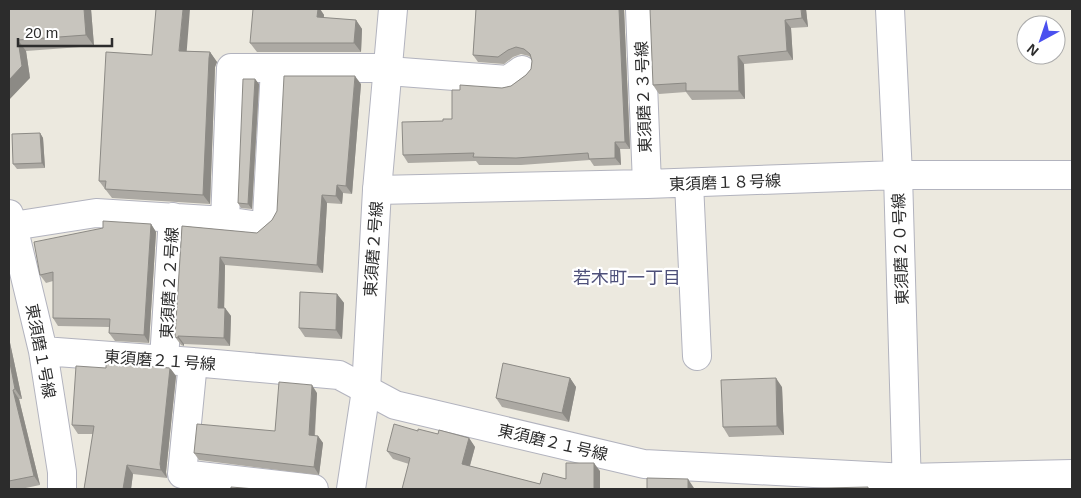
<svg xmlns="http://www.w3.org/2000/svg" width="1081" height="498" font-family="Helvetica,'Noto Sans JP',sans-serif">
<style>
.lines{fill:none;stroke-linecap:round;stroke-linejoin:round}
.minor-casing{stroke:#b2b3be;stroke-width:30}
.tertiary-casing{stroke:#b2b3be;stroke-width:30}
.minor{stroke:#fff;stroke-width:28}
.tertiary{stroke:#fff;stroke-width:28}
.wall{fill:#aca9a3}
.shaded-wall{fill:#8c8a85}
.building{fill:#c8c5be;stroke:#8c8a85}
.labels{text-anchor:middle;stroke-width:4.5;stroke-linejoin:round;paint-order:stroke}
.street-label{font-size:16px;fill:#2c2c2c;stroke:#fff}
.neighbourhood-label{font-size:18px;fill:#4e507a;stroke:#fff}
</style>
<rect width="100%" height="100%" fill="#ece9df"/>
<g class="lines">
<g class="minor-casing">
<path id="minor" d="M640 9 647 184
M890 9 898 175 907 489
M388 71 508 80 522 70
M689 183 697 356
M377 190 647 184 898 175H1072
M9 214 13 226 43 351 62 472V489
M225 221 231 68H388
M13 226 96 213 225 221 258 226 267 217 275 68
M43 351 193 362 339 375 395 405 644 464 907 478 1072 474
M164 360 173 217
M193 362 182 474 314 489"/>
</g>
<g class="tertiary-casing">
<path id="tertiary" d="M351 489 366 390 377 190 393 9"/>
</g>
<use href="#minor" class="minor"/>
<use href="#tertiary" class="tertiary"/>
</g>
<path class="wall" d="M9 9H91L94 46 26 51 30 78Z
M318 9H320L324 15V18L356 20 362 29 361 52H257L250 43Z
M476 9H624L630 149H620L621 165 594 166 590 160 521 165H479L476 161 408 163 403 155 443 121 452 119 502 88 511 86 526 75 531 69 532 61 531 58 529 56 521 54 513 57 504 64 478 62 473 55Z
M806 9 808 27 791 28 793 60 744 64 745 99 692 100 686 92 659 94 653 85Z
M187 51 210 52 217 62 215 67 210 204 112 198 99 181 152 55Z
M255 79 259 84 252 209 241 208 238 203Z
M361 84 352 194 343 193 342 204 327 203 323 273 225 265 224 308H225L231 316 230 346 184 344V346L181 345 175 337 182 226 257 233 272 220Z
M40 133 43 138 45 168 17 169 13 164Z
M151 224 156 232 149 343 115 341 109 333V327L58 326 53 318V281L46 283 40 275Z
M337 294 344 303 342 339 305 337 299 328Z
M9 338 22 399H19L40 485 21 489H9Z
M106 368H170L176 376 166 472 167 478 133 474 131 489H84L93 434H78L72 425Z
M570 378 576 387 569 422 502 407 496 398Z
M782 387 784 435 729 437 723 427Z
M317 393 315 436H318L323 443 319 475 199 460 194 453 275 431Z
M438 434 469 438 475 447 470 466 540 484 600 471V489H402L409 464 393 459 387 451Z"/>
<path class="shaded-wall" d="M84 9H91L94 46 86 35Z
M183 9H190L186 60 179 51Z
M318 9H320L324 15 323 26 317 17Z
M619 9H624L630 149 625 142Z
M801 9H806L808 27 802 18Z
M356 20 362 29 361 52 354 43Z
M785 20 791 28 793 60 787 51Z
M18 40 26 51 30 78 9 100V80Z
M210 52 217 62 215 67 210 204 203 195 209 58Z
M738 56 744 64 745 99 739 91Z
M355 76 361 84 352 194 346 186Z
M255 79 259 84 252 209 248 204Z
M40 133 43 138 45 168 42 163Z
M615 142 620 149 621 165 615 158Z
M337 185 343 193 342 204 336 196Z
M322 195 327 203 323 273 317 265Z
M151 224 156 232 149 343 144 335Z
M220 257 225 265 224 316 218 308Z
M337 294 344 303 342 339 336 330Z
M225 308 231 316 230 346 224 338Z
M178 336 184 344V346L178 338Z
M9 338 22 399 15 389 9 358Z
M170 368 176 376 166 472 167 478 161 470 160 464Z
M570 378 576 387 569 422 562 413Z
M776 378 782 387 784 435 777 426Z
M312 385 317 393 314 442 309 435Z
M13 390 19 399 40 485 34 476Z
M318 436 323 443 319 475 314 467Z
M469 438 475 447 468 472 462 464Z
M594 463 600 471V489H594Z
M127 465 133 474 131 489H123Z
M688 479 694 488V489H688Z"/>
<path class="building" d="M9 9H84L86 35 18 40 22 66 9 80Z
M156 9H183L179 51 210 52 209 58 203 195 105 189 106 181H99L106 52 152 55Z
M253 9H318L317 17 356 20 354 43H250Z
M476 9H619L625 142H615V158L589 159 588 153 516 158 473 157 474 153 403 155 402 122 443 121V119H452V90H460V85L502 88 511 86 526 75 531 69 532 61 530 54 524 49 516 47 508 50 498 57 473 55Z
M650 9H801L802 18 785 20 787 51 738 56 739 91H686V83L653 85Z
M284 76H355L346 186 337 185 336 196 322 195 317 265 220 257 218 308H225L224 338 178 336V338L175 337 182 226 257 233 272 220 277 211Z
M243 79H255L248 204 238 203Z
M40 133 42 163 13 164 12 134Z
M103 221 151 224 144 335 109 333 110 319 53 318V272L40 275 34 242 103 228Z
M300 292 337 294 336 330 299 328Z
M9 358 15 389 13 390 34 476 9 481Z
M106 363 170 368 160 464 161 470 127 465 123 489H84L94 426 72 425 76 366 106 368Z
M503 363 570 378 562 413 496 398Z
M776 378 777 426 723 427 721 380Z
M279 382 312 385 309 435 318 436 314 467 194 453 197 424 275 431Z
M394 424 418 431V429L438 434 439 430 469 438 462 464 540 484 543 473 566 479V463H594V489H402L410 458 387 451Z
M647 478 688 479V489H647Z
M231 487 255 489H231Z
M868 487V489H782Z"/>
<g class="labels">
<g class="street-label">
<text transform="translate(643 97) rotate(-92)" y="6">東須磨２３号線</text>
<text transform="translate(725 182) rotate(-2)" y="6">東須磨１８号線</text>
<text transform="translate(373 249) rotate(-86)" y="6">東須磨２号線</text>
<text transform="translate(900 249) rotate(-92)" y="6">東須磨２０号線</text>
<text transform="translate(169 283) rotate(-87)" y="6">東須磨２２号線</text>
<text transform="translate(41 351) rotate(79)" y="6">東須磨１号線</text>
<text transform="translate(160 360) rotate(4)" y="6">東須磨２１号線</text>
<text transform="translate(553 442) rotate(13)" y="6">東須磨２１号線</text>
</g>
<g class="neighbourhood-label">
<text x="627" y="284">若木町一丁目</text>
</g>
</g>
<rect width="1081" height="498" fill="none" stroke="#2c2c2c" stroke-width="20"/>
<g transform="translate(1041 40) rotate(220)"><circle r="24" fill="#ffffff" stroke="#ababab"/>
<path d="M0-4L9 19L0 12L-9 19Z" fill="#4a50ef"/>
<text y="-8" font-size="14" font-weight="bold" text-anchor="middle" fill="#2c2c2c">N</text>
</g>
<path d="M18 38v8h94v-8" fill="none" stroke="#2c2c2c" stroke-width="2.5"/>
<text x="25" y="38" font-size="15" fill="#2c2c2c" stroke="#ffffff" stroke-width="4" paint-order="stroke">20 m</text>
</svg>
